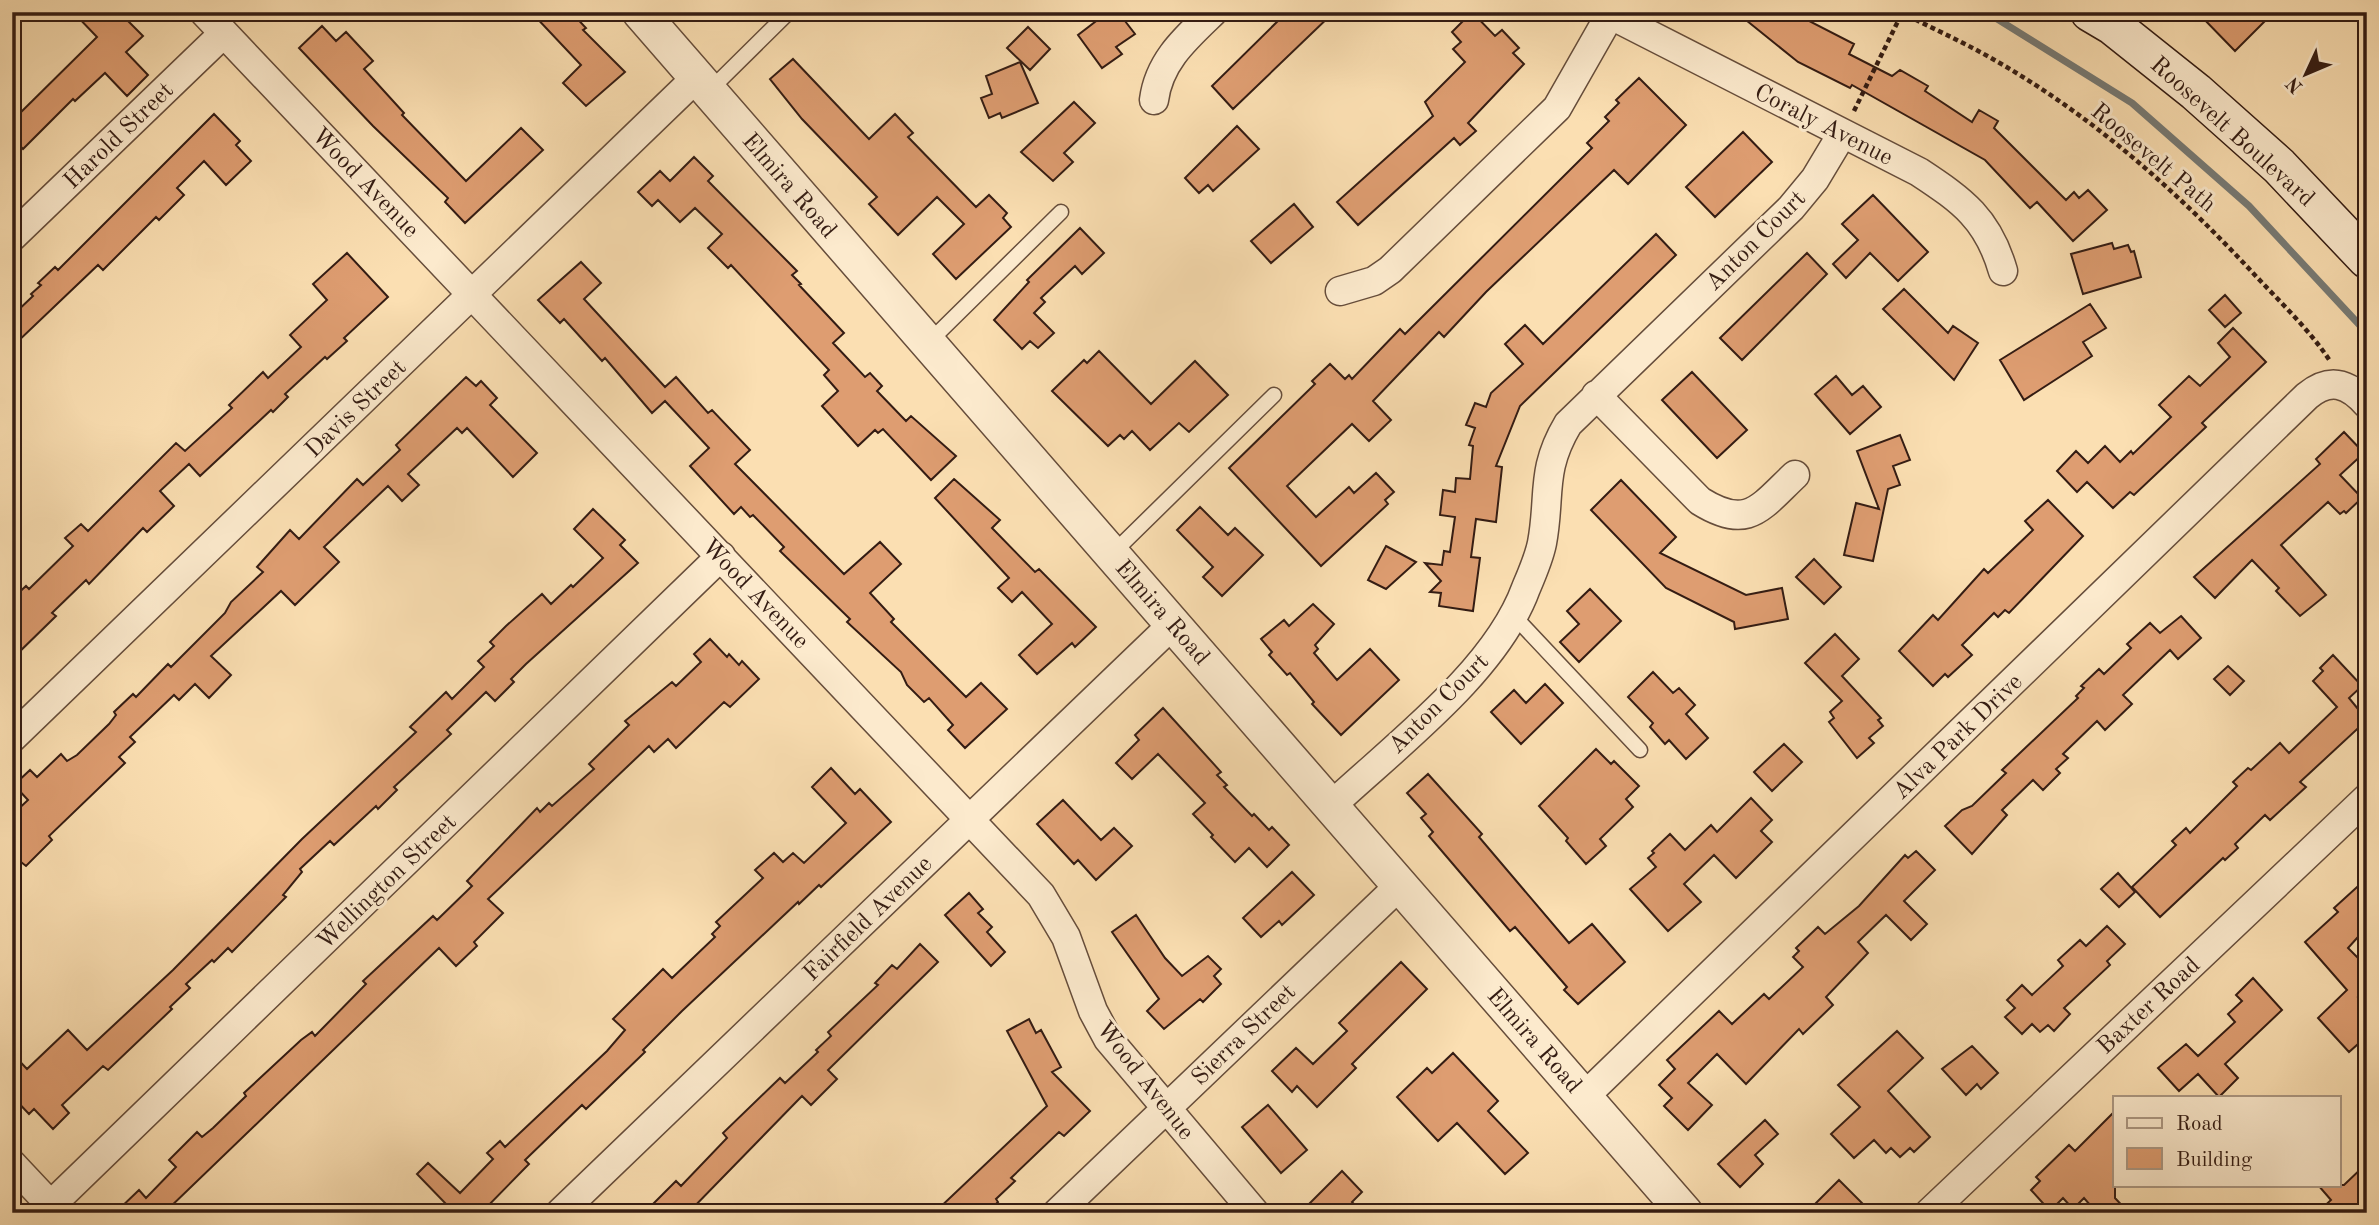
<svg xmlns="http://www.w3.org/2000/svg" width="2379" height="1225" font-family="'Old Standard TT',serif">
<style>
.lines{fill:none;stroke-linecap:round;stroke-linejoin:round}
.stream{stroke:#777b76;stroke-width:7}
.building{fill:#de9d71;stroke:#341c13;stroke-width:2}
.service-casing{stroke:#664d3b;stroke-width:17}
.minor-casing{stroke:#664d3b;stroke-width:31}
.tertiary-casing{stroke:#664d3b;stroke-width:38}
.secondary-casing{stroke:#341c13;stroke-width:41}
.path{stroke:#341c13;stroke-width:4.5;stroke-dasharray:5 3.5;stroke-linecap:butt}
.service{stroke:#fceacd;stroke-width:14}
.minor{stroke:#fceacd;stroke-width:28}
.tertiary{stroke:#fceacd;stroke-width:35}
.secondary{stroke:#fceacd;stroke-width:38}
.labels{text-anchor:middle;stroke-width:6;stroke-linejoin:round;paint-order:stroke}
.street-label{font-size:24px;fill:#341c13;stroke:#fceacd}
</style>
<rect width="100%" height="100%" fill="#fbdfb2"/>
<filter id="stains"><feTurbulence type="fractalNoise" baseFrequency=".00286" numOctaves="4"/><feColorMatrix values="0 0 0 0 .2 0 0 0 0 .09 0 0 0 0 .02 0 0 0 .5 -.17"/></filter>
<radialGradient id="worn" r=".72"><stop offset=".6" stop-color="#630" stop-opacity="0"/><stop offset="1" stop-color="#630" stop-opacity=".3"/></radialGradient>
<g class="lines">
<path class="stream" d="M1986 12 2132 103 2249 206 2367 333"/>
</g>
<path class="building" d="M73 12H115L123 20 125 18 143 36 126 52 148 75 127 96 105 73 75 101 73 99 23 149 21 147 12 156V121L97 37Z
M531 12H571L586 28 583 30 625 72 586 106 563 83 581 65Z
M1108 12H1118L1135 34 1116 47 1122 54 1102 68 1078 35Z
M1287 12H1334L1233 109 1212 86Z
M1472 12 1495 36 1502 30 1519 48 1513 53 1524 64 1468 123 1476 131 1460 145 1454 138 1358 225 1337 202 1433 116 1425 102 1465 62 1453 49 1461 42 1452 32Z
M1736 12H1816L1809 21 1854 44 1849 54 1892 76 1900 70 1928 86 1925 91 1972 122 1979 110 1998 121 1994 128 2066 200 2074 192 2079 198 2088 190 2107 210 2073 241 2037 202 2030 208 1985 160 1852 85 1850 88 1798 62Z
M2197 12H2274L2235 51Z
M322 26 336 41 346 32 373 61 364 69 404 113 402 115 466 181 521 128 543 150 465 223 445 202 448 198 373 126 299 48Z
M1028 27 1050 49 1030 70 1007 48Z
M793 59 869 139 895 114 913 133 908 137 976 207 989 195 1007 213 1003 218 1011 227 956 279 933 254 964 224 937 197 898 235 869 204 877 197 802 119 770 79Z
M1020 62 1038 103 1002 118 1000 113 989 118 981 98 992 94 986 76Z
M1639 78 1686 125 1628 184 1614 170 1486 292 1444 337 1439 332 1373 401 1391 420 1369 441 1352 424 1287 486 1316 517 1349 487 1354 493 1376 473 1394 492 1385 500 1388 504 1321 566 1229 468 1315 384 1312 381 1330 364 1345 379 1349 375 1352 379 1400 329 1405 334 1592 148 1587 143 1609 121 1605 117 1619 103 1616 100Z
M1074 102 1095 123 1064 153 1073 162 1053 181 1021 152Z
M214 114 240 141 236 145 251 161 226 185 204 161 177 188 184 195 159 220 156 217 103 270 98 265 12 347V316L33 296 31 294 41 285 38 283 55 267 58 270Z
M1237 126 1259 149 1213 191 1208 185 1199 193 1185 178Z
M1743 132 1772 162 1715 217 1686 187Z
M694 157 713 176 708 181 797 271 792 275 801 284 799 285 844 333 833 343 865 377 870 373 882 386 877 391 906 421 911 416 956 456 931 480 883 429 878 433 875 430 858 446 822 406 838 391 824 375 829 370 731 265 728 268 708 248 722 234 695 208 680 222 658 200 652 206 638 192 660 171 670 181Z
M1873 195 1928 252 1898 281 1870 253 1846 278 1833 264 1858 240 1842 224Z
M1294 204 1313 227 1271 263 1251 241Z
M1080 228 1104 253 1082 274 1075 266 1041 298 1045 302 1034 313 1054 333 1038 348 1030 341 1022 349 994 320 1029 282 1027 280Z
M1656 234 1676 255 1520 406 1496 466 1502 467 1496 522 1476 519 1471 557 1480 558 1473 611 1439 606 1441 593 1430 592 1441 581 1425 563 1442 565 1444 551 1450 552 1455 517 1440 515 1443 490 1455 492 1456 478 1470 479 1473 446 1469 445 1475 428 1466 425 1475 403 1486 407 1491 393 1523 364 1505 344 1525 325 1543 344Z
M2112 243 2114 249 2128 245 2131 252 2134 251 2141 277 2083 294 2071 254Z
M347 253 388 297 344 338 347 341 327 359 325 357 285 394 288 397 273 412 271 410 200 476 189 464 160 491 174 506 147 532 143 528 89 584 86 580 52 613 56 616 12 659V599L26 586 29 589 73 546 65 538 81 524 88 531 176 443 185 451 232 408 229 405 263 372 268 378 301 347 290 335 327 300 313 284Z
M1807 253 1827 274 1742 360 1720 338Z
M581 262 601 283 584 299 665 387 676 377 708 413 712 410 750 450 735 464 844 574 880 542 901 564 870 593 894 619 891 622 966 697 981 683 1007 709 965 748 948 730 953 725 929 698 924 702 907 685 901 672 847 622 850 619 780 551 784 547 753 515 750 517 741 507 734 514 690 466 709 448 665 401 652 413 605 358 602 361 564 319 560 323 538 300Z
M1904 289 1948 333 1953 326 1978 343 1954 380 1883 309Z
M2225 295 2241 313 2225 327 2209 310Z
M2090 304 2106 328 2083 342 2092 356 2024 400 2000 360Z
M2233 328 2266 362 2202 423 2206 427 2134 495 2130 492 2113 508 2087 482 2077 492 2057 471 2076 451 2088 463 2105 446 2120 462 2131 451 2133 454 2171 417 2159 405 2189 376 2200 386 2230 357 2218 343Z
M1099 351 1151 404 1195 361 1228 395 1189 432 1179 423 1150 450 1132 431 1124 439 1120 435 1108 446 1052 391 1084 360 1087 363Z
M1692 372 1747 430 1717 458 1662 400Z
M1836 376 1852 395 1863 386 1881 407 1850 434 1815 394Z
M466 377 476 386 481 381 497 398 490 405 537 453 513 477 467 428 462 433 457 428 408 474 419 485 402 501 388 486 324 547 339 562 295 605 281 591 211 656 231 675 209 698 195 684 179 700 174 695 130 737 135 742 119 757 125 763 49 836 52 840 26 866 21 862 12 871V815L28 800 14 785 30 770 37 777 61 754 67 761 77 755 109 724 116 715 114 712 133 694 136 697 168 664 171 667 225 613 231 602 263 572 257 567 290 530 299 539 357 479 363 485 400 450 396 445Z
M2344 432 2364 453 2340 475 2362 498 2346 513 2344 511 2340 514 2328 502 2281 545 2326 595 2300 616 2276 591 2279 588 2252 560 2215 598 2194 577 2320 464 2316 459Z
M1900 435 1910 460 1893 466 1900 485 1888 489 1873 561 1844 555 1856 503 1879 509 1857 451Z
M954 479 1000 520 992 528 1035 572 1039 569 1096 627 1075 647 1072 643 1037 674 1019 655 1052 624 1022 592 1012 602 998 588 1009 578 935 498Z
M1621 480 1676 537 1660 553 1746 595 1782 588 1788 619 1735 629 1734 622 1666 588 1591 510Z
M2048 500 2083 536 2009 613 2005 610 1998 617 1994 613 1962 645 1972 655 1948 677 1945 674 1933 686 1899 651 1933 615 1938 620 1984 569 1988 573 2033 530 2025 521Z
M1200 507 1228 535 1235 528 1263 555 1222 596 1203 577 1213 567 1177 530Z
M593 509 625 540 620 545 638 563 526 664 511 679 514 682 495 701 486 692 447 730 451 734 394 787 397 790 378 809 376 806 334 845 330 841 300 869 302 872 283 895 286 897 232 952 228 948 214 962 212 960 186 984 190 988 170 1007 172 1009 108 1070 103 1066 62 1105 69 1113 53 1129 34 1109 29 1114 12 1096V1053L27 1069 68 1030 87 1050 173 970 302 839 416 732 410 727 446 692 452 699 484 667 478 661 494 646 490 642 506 626 542 594 551 604 571 585 573 587 603 558 574 529Z
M1386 546 1416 562 1386 589 1368 580Z
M1814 559 1841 587 1824 604 1796 577Z
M1590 589 1621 621 1579 662 1560 642 1579 624 1567 611Z
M1313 604 1334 624 1315 645 1318 649 1314 653 1337 680 1370 649 1399 680 1341 735 1312 704 1314 702 1290 673 1287 675 1269 655 1272 652 1261 639 1284 620 1289 626Z
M2181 616 2201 638 2178 659 2170 650 2123 695 2132 704 2105 730 2097 721 2063 754 2068 758 2056 769 2060 773 2043 790 2033 780 2002 810 2007 815 1972 854 1945 826 1962 810 1972 806 2006 773 2002 770 2078 698 2076 696 2084 688 2081 686 2099 669 2104 674 2131 648 2127 644 2150 623 2160 633Z
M1835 634 1859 659 1842 676 1881 718 1878 720 1883 726 1869 738 1874 743 1857 758 1829 722 1834 718 1830 712 1842 701 1805 663Z
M710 639 727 657 729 654 739 665 742 661 759 679 730 707 724 702 676 748 668 739 654 752 649 746 488 899 503 913 474 942 477 946 456 966 439 948 164 1213H115L139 1190 146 1198 176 1167 169 1160 197 1132 202 1137 213 1128 246 1096 244 1093 301 1040 312 1032 315 1036 366 984 363 981 433 916 437 920 472 886 467 881 537 808 540 812 549 803 552 806 594 769 589 764 629 725 625 721 672 682 676 686 701 662 694 654Z
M2333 655 2362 686 2349 698 2367 720 2300 782 2306 787 2270 820 2265 815 2235 844 2238 848 2225 860 2223 858 2160 917 2132 887 2176 845 2172 841 2186 828 2190 833 2237 786 2233 782 2248 768 2251 770 2280 743 2289 753 2337 707 2313 681 2323 671 2320 668Z
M2228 666 2244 681 2230 695 2214 679Z
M1653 672 1673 693 1679 688 1695 705 1686 714 1708 738 1686 759 1669 740 1665 744 1650 727 1653 723 1628 697Z
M1545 684 1563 703 1521 744 1491 712 1514 690 1526 703Z
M1163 708 1221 772 1217 775 1227 785 1224 787 1252 816 1254 814 1269 830 1272 827 1289 845 1267 867 1249 848 1235 862 1211 837 1213 835 1193 814 1205 803 1158 754 1132 779 1116 763 1139 740 1135 735Z
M1784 744 1802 762 1772 791 1754 772Z
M1596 749 1611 764 1614 761 1639 786 1626 799 1633 807 1600 839 1606 846 1586 864 1566 841 1568 838 1539 806Z
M831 768 855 794 860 789 891 822 821 887 819 885 799 904 798 902 682 1011 643 1050 645 1052 586 1109 582 1105 525 1160 529 1164 481 1213H439L447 1205 417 1174 428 1163 460 1193 493 1159 487 1153 500 1141 505 1147 607 1051 625 1030 613 1019 663 969 672 978 715 937 712 934 720 926 716 922 763 878 755 870 774 853 783 862 793 853 804 863 846 823 812 787Z
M1428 774 1482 834 1479 837 1569 943 1592 924 1625 962 1578 1004 1564 990 1567 987 1515 927 1510 931 1429 836 1433 832 1421 818 1426 814 1407 793Z
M1751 798 1772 820 1761 831 1772 842 1736 878 1714 855 1684 884 1701 902 1668 931 1630 889 1656 867 1648 858 1654 853 1652 851 1670 834 1685 850 1711 825 1717 832Z
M1063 800 1101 840 1114 828 1132 846 1096 880 1078 860 1074 864 1037 824Z
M1916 851 1935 870 1904 901 1927 924 1911 940 1886 915 1858 942 1868 953 1826 997 1833 1005 1803 1034 1799 1029 1746 1084 1717 1054 1688 1083 1712 1105 1688 1130 1664 1106 1672 1098 1659 1085 1675 1069 1667 1060 1719 1011 1732 1024 1764 994 1769 999 1803 967 1793 957 1799 951 1796 948 1818 927 1825 934 1859 906 1905 855 1908 858Z
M1292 872 1314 895 1282 925 1279 921 1261 937 1243 918Z
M2118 873 2135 892 2119 907 2101 889Z
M2367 878V927L2348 948 2367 967V989L2358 997 2367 1007V1036L2349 1052 2318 1018 2347 990 2305 942 2338 912 2334 908Z
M969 893 983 909 978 913 992 927 987 932 1005 952 991 966 945 915Z
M1136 915 1165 958 1182 976 1208 956 1221 969 1214 976 1221 984 1203 1002 1200 999 1164 1029 1147 1011 1159 999 1112 932Z
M2107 926 2125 944 2107 961 2110 965 2064 1008 2070 1014 2054 1031 2048 1025 2040 1032 2032 1024 2022 1034 2005 1017 2015 1008 2007 1000 2022 985 2032 995 2063 966 2058 960 2080 940 2086 946Z
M920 944 938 962 828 1070 837 1079 811 1105 802 1096 688 1213H644L676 1181 681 1186 727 1138 723 1133 780 1078 785 1083 818 1052 816 1050 831 1036 828 1032 878 985 875 983 892 965 897 969Z
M1401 962 1427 989 1352 1064 1356 1068 1317 1107 1297 1086 1292 1092 1272 1071 1296 1048 1313 1064 1347 1031 1339 1023Z
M2253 978 2282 1010 2225 1064 2238 1078 2219 1097 2198 1074 2179 1091 2158 1068 2186 1044 2198 1056 2235 1022 2228 1014 2242 1001 2236 995Z
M1029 1019 1036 1033 1041 1030 1061 1067 1052 1072 1090 1111 1064 1136 1059 1132 1011 1178 1015 1181 996 1199 998 1202 987 1213H934L1047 1106 1007 1031Z
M1897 1031 1923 1058 1888 1091 1930 1137 1914 1152 1910 1148 1900 1157 1891 1148 1886 1153 1874 1140 1854 1158 1831 1134 1860 1107 1838 1085Z
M1972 1046 1998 1073 1981 1089 1977 1084 1966 1095 1942 1069Z
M1453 1053 1498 1101 1488 1111 1528 1153 1505 1174 1457 1123 1438 1141 1397 1097 1427 1068 1432 1073Z
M1268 1105 1307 1150 1281 1173 1242 1127Z
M2115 1111V1198L2129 1213H2097L2084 1198 2073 1209 2063 1198 2050 1211 2031 1190 2040 1181 2036 1177 2069 1145 2075 1151Z
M1765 1120 1778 1134 1755 1155 1763 1164 1740 1187 1718 1164Z
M2367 1163V1197L2350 1213H2317L2331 1200 2318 1185H2344Z
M1342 1171 1362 1192 1352 1202 1362 1213H1300Z
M1839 1180 1862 1203 1853 1213H1806Z"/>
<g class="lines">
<g class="service-casing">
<path id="service" d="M710 90 789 12
M928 343 1061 212
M1113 553 1274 395
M1513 615 1640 750"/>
</g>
<g class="minor-casing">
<path id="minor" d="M204 12 1041 895 1066 937 1093 1011 1108 1039 1255 1213
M1605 12 1919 172C1963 201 1988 219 2003 271
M1154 100C1159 61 1186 38 1213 12
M12 237 224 33
M1340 291 1374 281 1390 270 1557 108 1610 15
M1596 395 1700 501C1748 531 1760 508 1795 475
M12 738 697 77
M1331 806C1395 746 1496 671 1526 588 1532 574 1539 558 1542 543 1551 495 1540 471 1568 424L1791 208 1815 179 1842 134
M1584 1097 2307 396C2330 377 2348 383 2367 404
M12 1164 58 1213
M51 1205 721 556
M560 1213 1173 624
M1057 1213 1400 885
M1929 1213 2367 798"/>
</g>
<g class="tertiary-casing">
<path id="tertiary" d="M640 12 1685 1213"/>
</g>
<g class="secondary-casing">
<path id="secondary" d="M2090 12 2112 25 2196 92 2279 166 2367 259"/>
</g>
<path class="path" d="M1900 12C1930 27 1961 41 1991 58 2090 114 2176 190 2253 273 2279 301 2309 329 2330 361
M1854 111 1902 13"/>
<use href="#service" class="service"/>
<use href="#minor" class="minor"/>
<use href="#tertiary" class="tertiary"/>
<use href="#secondary" class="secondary"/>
</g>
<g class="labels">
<g class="street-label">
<text transform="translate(1824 124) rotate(27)" y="8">Coraly Avenue</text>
<text transform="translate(2233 131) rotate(42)" y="8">Roosevelt Boulevard</text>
<text transform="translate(118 135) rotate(-44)" y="8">Harold Street</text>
<text transform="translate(2154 157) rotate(40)" y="8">Roosevelt Path</text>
<text transform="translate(366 182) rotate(46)" y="8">Wood Avenue</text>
<text transform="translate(790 185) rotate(49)" y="8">Elmira Road</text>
<text transform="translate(1755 240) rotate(-45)" y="8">Anton Court</text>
<text transform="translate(355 408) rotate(-44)" y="8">Davis Street</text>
<text transform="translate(756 593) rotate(46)" y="8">Wood Avenue</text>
<text transform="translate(1163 612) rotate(49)" y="8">Elmira Road</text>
<text transform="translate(1438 703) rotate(-45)" y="8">Anton Court</text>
<text transform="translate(1957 736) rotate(-44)" y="8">Alva Park Drive</text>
<text transform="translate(386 881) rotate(-44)" y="8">Wellington Street</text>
<text transform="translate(867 918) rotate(-44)" y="8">Fairfield Avenue</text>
<text transform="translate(2148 1005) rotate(-43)" y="8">Baxter Road</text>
<text transform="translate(1243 1034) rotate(-44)" y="8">Sierra Street</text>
<text transform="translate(1535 1040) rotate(49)" y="8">Elmira Road</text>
<text transform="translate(1146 1080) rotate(52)" y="8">Wood Avenue</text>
</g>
</g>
<rect width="2379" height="1225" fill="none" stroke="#fbdfb2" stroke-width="42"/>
<rect x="14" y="14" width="2351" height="1197" fill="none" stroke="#341c13" stroke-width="3.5"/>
<rect x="21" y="21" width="2337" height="1183" fill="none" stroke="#341c13" stroke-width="2"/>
<rect x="2113" y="1096" width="228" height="91" fill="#fceacd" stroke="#ac9883" stroke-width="2"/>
<rect x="2127" y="1118" width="35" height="10" fill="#fceacd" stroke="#ac9883" stroke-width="2"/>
<text x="2176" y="1130" font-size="21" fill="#341c13">Road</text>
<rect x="2127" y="1148" width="35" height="21" fill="#de9d71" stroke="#ac9883" stroke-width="2"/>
<text x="2176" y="1166" font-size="21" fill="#341c13">Building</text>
<g transform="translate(2306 74) rotate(226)" stroke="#fceacd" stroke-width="5" paint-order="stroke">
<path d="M0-5L12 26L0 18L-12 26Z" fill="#341c13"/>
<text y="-10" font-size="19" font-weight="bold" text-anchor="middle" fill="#341c13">N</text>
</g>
<rect width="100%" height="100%" filter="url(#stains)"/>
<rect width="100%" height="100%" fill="url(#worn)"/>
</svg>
